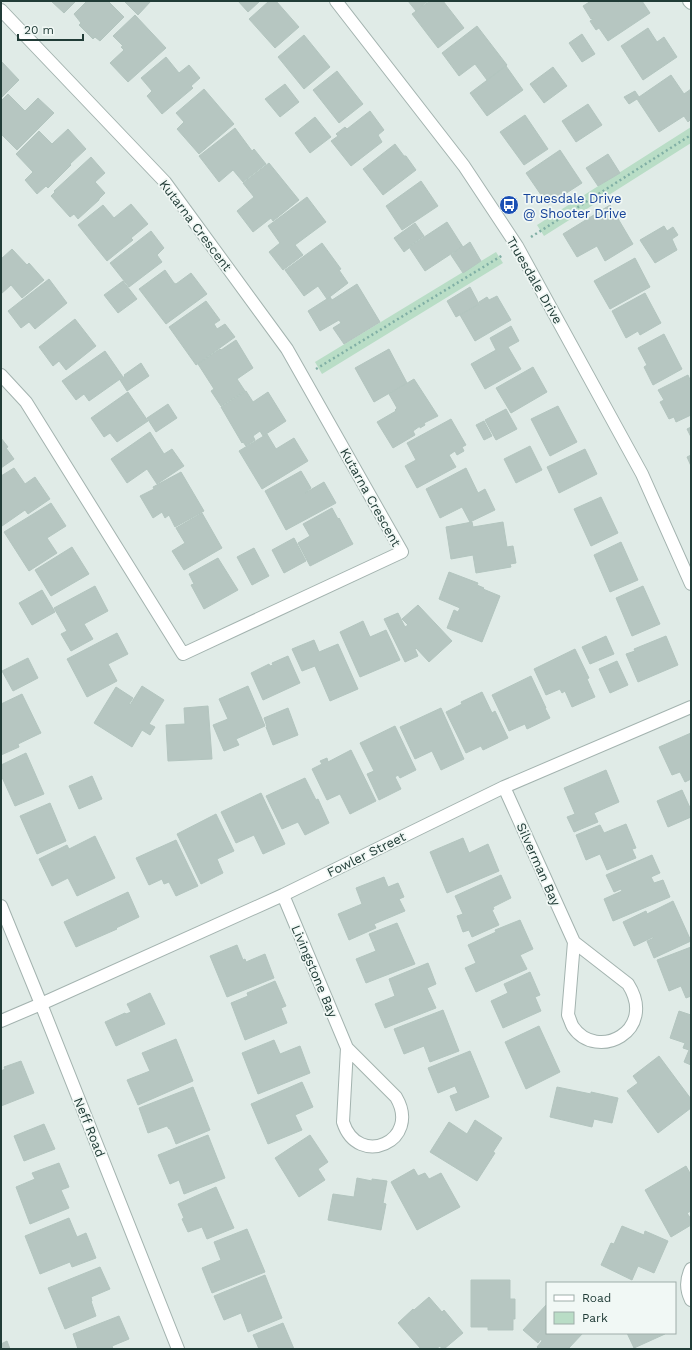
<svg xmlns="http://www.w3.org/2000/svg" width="692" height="1350" font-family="'Work Sans',sans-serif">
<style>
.green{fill:#b9ddc6}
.building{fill:#b6c6c1;stroke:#b3c5bf}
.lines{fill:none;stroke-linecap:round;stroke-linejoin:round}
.minor-casing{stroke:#a3b3af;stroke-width:14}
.path{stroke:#80afa5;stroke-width:2.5;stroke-dasharray:2 3;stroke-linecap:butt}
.minor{stroke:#fff;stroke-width:12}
.labels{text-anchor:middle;stroke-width:3.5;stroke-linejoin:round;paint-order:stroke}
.transit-label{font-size:13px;fill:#164399;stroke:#f1f8f5;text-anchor:start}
.street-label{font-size:13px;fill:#213c37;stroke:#f1f8f5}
</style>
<rect width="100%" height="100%" fill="#e0ebe7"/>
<path class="green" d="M691 127V143L544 236 537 225Z
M496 252 503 263 322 374 315 362Z"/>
<path class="building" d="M51 1H76L64 13Z
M87 1H108L124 17 100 41 95 37 93 39 79 25 81 23 74 14Z
M124 1H151L138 15Z
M238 1H260L248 12Z
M269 1H276L299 27 275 48 249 19Z
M408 1H428L416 11Z
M430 1H443L464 28 438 48 412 14Z
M591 1H617L619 3 622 1H642L650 13 608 41 599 28 596 30 590 21 593 19 592 18 591 19 583 6Z
M135 15 166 48 128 82 110 63 124 50 121 47 123 46 113 36Z
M477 26 507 65 487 80 475 64 459 76 442 53Z
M648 28 657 42 664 37 677 57 643 80 621 46Z
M582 34 595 54 582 62 569 43Z
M304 35 330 67 304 89 278 57Z
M166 57 179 73 189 65 200 78 191 86 193 88 162 114 147 96 152 91 141 78Z
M1 61 19 80 1 98Z
M506 66 523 90 487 116 470 93Z
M553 67 567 86 544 103 530 84Z
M337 71 363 104 339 123 313 90Z
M671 75 684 94 691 89V119L688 122 684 116 659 132 637 99 629 104 624 97 635 91 639 97Z
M285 84 299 102 280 117 265 99Z
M204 89 234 124 199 154 177 129 184 122 176 113Z
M8 94 25 111 38 98 54 113 17 150 1 134V101Z
M588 104 602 125 576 142 562 121Z
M370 111 384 130 378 135 382 142 351 166 331 141 338 136 336 134 345 127 347 129Z
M525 115 548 149 524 165 500 132Z
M315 117 331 137 310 153 295 133Z
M235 128 252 151 254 149 266 164 243 182 233 170 219 182 199 156Z
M68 129 86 149 70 164 71 165 48 188 46 186 37 194 25 180 33 172 16 154 39 131 52 144Z
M395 144 404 156H406L416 170 383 195 363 169Z
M560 150 582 183 548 205 526 173Z
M608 154 620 173 598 186 586 168Z
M91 157 105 173 95 182 105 193 99 199V200L78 219 74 214 70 217 51 196 55 192 54 191Z
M269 163 299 200 273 221 271 218 253 232 237 211 254 197 243 183Z
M421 181 438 206 402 230 386 206Z
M307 197 326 222 295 245 303 255 283 270 269 252 280 243 268 226Z
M131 204 148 224 131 238 133 240 107 261 78 225 103 205 114 218Z
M610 205 633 244 605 261 597 246 577 257 563 234Z
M447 222 463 247 470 242 481 261 463 273 451 255 460 248 425 271 409 247Z
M415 223 424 236 408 247 409 248 404 252 394 238Z
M664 226 667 231 673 227 678 235 672 239 677 250 655 263 640 240Z
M151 231 164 248 157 255 162 262 129 287 110 263Z
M322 243 341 269 339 270 348 283 327 299 318 286 304 296 285 270Z
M12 249 27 265 29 263 44 280 22 298 11 285 1 294V259Z
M635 258 650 287 610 309 594 281Z
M165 270 174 283 176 284 191 273 207 294 166 324 139 289Z
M49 279 67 303 35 329 29 322 21 328 8 311Z
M123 281 137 299 118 313 104 295Z
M357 284 380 322 344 344 333 328 341 323 339 320 320 331 308 311 330 297 332 300Z
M470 287 479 304 456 317 447 301Z
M645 293 661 323 640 335 638 331 626 338 612 311Z
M497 296 511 320 475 341 460 315 480 304 479 302 487 297 489 300Z
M206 301 220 320 214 324 217 329 225 324 235 337 196 365 169 327Z
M75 319 96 346 66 370 59 361 53 366 39 347Z
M511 326 519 341 508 347 521 369 485 389 471 364 496 350 490 338Z
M664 334 682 369 653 385 644 367 647 365 638 348Z
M236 340 253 368 237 379 245 391 221 406 211 391 214 389 198 364 220 349 221 350Z
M389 349 407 383 374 402 355 368Z
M105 351 123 377 89 401 84 394 76 400 62 381Z
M141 363 149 376 127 391 120 380 125 376 124 375Z
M533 367 547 392 511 413 496 388Z
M688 375 691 382V415L676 422 674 417 669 419 660 402 664 400 658 390Z
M414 379 438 416 424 423 425 425 420 428V426L413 431 415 435 393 448 377 422 396 411 395 410 397 408 389 394Z
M246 391 253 402 268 392 286 421 263 436 260 431 253 436 255 440 246 446 243 442 242 443 221 407Z
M128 392 148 421 117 442 110 433 104 437 91 418Z
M168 404 177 418 156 432 147 418Z
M558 406 577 442 550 456 531 419Z
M506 409 517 429 496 440 485 420Z
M451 419 466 445 462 447 464 451 457 455 455 451 449 455 456 467 417 488 405 466 416 460 407 443Z
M484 421 492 436 484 440 476 425Z
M691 427V437L687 429Z
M150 432 164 454 172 449 184 466 157 484 147 469 127 483 111 459Z
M267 434 276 449 294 438 308 461 262 489 239 451Z
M1 438 8 447 6 448 14 459 1 468Z
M530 446 542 470 516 483 504 459Z
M585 449 597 474 559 493 547 467Z
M691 455V466L687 457Z
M14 468 25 484 35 477 50 499 28 514 25 510 2 526 1 524V476Z
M466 468 478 493 485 489 495 510 470 522 462 507 440 518 426 489Z
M301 471 311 488 305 493 324 482 336 503 286 530 265 491Z
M181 472 204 511 175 527 169 515 165 518 162 512 153 518 140 496 154 489 153 487Z
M601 497 618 533 591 546 574 509Z
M51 503 66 526 47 538 57 553 29 571 4 532Z
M332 508 338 519 339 518 353 544 310 566 298 543 310 536 303 524Z
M202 513 222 548 184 570 172 551 185 543 176 528Z
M472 522 473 527 503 522 507 547 513 546 516 563 510 564 511 567 476 573 473 555 451 559 446 527Z
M294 538 306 561 284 573 272 550Z
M621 542 638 580 610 592 594 555Z
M72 547 89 574 51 596 35 570Z
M254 548 269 576 252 585 237 557Z
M218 558 238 590 204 609 191 585 194 584 189 574Z
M449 572 478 583 477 585 484 588 483 589 500 596 482 642 447 628 454 610 458 612 460 608 439 599Z
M95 586 108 611 84 624 93 639 71 651 61 634 67 631 54 608Z
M643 586 660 624 632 636 616 598Z
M42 590 55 612 32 625 19 603Z
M418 605 452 641 429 662 416 648 415 649 418 656 405 662 384 619 398 613 405 627 408 625 402 619Z
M363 621 370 637 386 630 400 660 360 677 340 632Z
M117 633 128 654 108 664 117 681 87 697 67 659Z
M606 636 614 654 590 664 582 647Z
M666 636 678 665 638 682 626 654 635 651 634 649Z
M314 640 319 652 338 644 358 689 330 701 315 666 302 671 292 649Z
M575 649 589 678 587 679 595 697 572 707 565 691 562 693 560 689 546 695 534 669Z
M288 656 300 683 263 700 251 673 269 664 270 666 273 665 272 663Z
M28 658 38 678 13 691 2 671Z
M617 661 628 685 610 693 599 669Z
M531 676 546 708H545L550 718 527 729 525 724 509 731 492 695Z
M142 686 164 700 149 724 155 727 150 735 142 730 132 747 94 723 116 687 133 698 129 704 130 705Z
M248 686 265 726 236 739 239 745 224 751 213 725 228 719 219 699Z
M482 692 492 713 495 711 508 738 483 750 481 746 466 753 446 712 462 704 461 702Z
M22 694 41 733 18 744 19 747 1 755V704Z
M208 706 212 759 168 761 166 725 185 724 184 708Z
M288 708 298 735 273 745 266 727H267L264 718Z
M441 708 464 759 441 770 432 751 415 759 400 727Z
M395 726 416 770 400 778 398 775 395 777 401 789 379 800 367 774 374 771 360 743Z
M691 733V779L685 782 680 772 672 775 659 747Z
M351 750 376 801 350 814 340 794 327 800 312 769 322 764 320 761 327 758 328 762Z
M26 753 44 794 15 806 1 775V765Z
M606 770 619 802 594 813 598 822 574 832 567 817 575 814 564 788Z
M92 776 102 799 79 809 69 786Z
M305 778 316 800 318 799 329 823 305 835 298 822 282 829 266 796Z
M682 790 691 810V817L668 827 657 801Z
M261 793 285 844 263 854 254 835 236 843 221 812Z
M50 803 66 841 37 854 20 816Z
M216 814 234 851 217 859 223 873 201 884 177 834Z
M626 824 636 848 632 849 636 858 607 870 600 854 586 860 576 835 600 825 604 833Z
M95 836 115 878 77 896 68 878 52 886 39 859 67 845 69 849Z
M463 838 469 853 488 844 499 871 447 893 430 852Z
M176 840 198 886 176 896 169 882 164 884 162 879 149 885 136 858Z
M652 855 660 873 651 877 654 883 663 880 670 897 613 921 604 899 622 891 621 889 614 892 606 875Z
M501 875 511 898 493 907 494 909 492 910 499 925 472 937 469 930 463 932 457 916 463 914 455 896Z
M384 877 388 887 398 883 404 897 399 899 405 911 374 924 376 928 349 940 338 914 362 904 356 888Z
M128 892 139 917 116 928 117 929 76 947 64 922Z
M673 901 691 941 654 958 647 941 654 938 653 937 634 946 623 922 646 911 647 914Z
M520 920 533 949 520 955 527 969 476 992 465 968 476 963 468 945 496 932 495 930Z
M397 923 415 964 366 983 356 959 376 951 369 934Z
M237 945 243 960 245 959 246 962 265 954 274 978 227 997 210 956Z
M691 947V996L686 998 681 986 669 991 657 960Z
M428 963 436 984 427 988 436 1008 385 1028 375 1004 395 996 389 979Z
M530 972 540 995 535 997 541 1011 503 1028 491 1001 508 993 504 984Z
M275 981 286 1006 281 1008 287 1023 245 1040 231 1003 248 996 247 993Z
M150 993 165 1024 116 1046 105 1022 125 1013 126 1014 131 1012 127 1004Z
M443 1010 459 1051 430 1062 424 1046 404 1054 394 1029Z
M679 1011 691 1015V1065L684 1062 689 1050 683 1048 685 1043 670 1038Z
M539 1026 560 1072 526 1089 505 1042Z
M176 1039 193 1081 138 1105 127 1080 150 1071 142 1053Z
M274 1040 280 1054 300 1046 310 1073 258 1094 242 1053Z
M470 1051 489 1097 456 1111 450 1096 458 1093 455 1086 438 1093 428 1068Z
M659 1056 691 1099V1108L658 1133 627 1091 638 1083 633 1076Z
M21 1061 34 1093 1 1106V1071L5 1069 4 1067Z
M302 1082 313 1107 295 1115 302 1130 268 1144 251 1104Z
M193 1087 210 1130 176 1144 170 1129H169L167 1126 148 1133 139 1108Z
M557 1087 591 1094V1092L618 1098 612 1123 594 1119 592 1127 550 1117Z
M475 1120 502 1138 493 1152 495 1153 477 1181 430 1152 449 1122 467 1134Z
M44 1124 55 1149 24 1161 14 1136Z
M208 1135 225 1178 184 1194 179 1180 170 1184 158 1155Z
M310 1135 328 1162 318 1169 325 1180 299 1197 275 1158Z
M59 1163 69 1187 61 1190 69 1208 30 1224 16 1187 35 1179 32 1173Z
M686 1166 691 1175V1211L687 1213 691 1219V1225L671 1237 645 1190Z
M414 1169 418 1176 425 1173 429 1179 441 1173 460 1207 417 1230 391 1182Z
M357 1178 372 1181V1179L387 1181 383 1203 386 1204 381 1230 328 1220 333 1194 354 1197Z
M216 1187 234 1228 207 1239 202 1227 188 1232 182 1219 184 1218 178 1204Z
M69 1218 77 1237 86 1233 96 1258 72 1267 70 1262 40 1274 25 1236Z
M622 1226 644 1235 645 1231 668 1241 654 1273 638 1266 632 1280 601 1265 611 1243 614 1244Z
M247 1229 265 1272 212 1293 202 1268 221 1260 214 1242Z
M100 1267 110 1289 91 1297 92 1301H91L96 1316 65 1329 48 1288Z
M265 1275 282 1318 248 1332 241 1313 224 1320 214 1296Z
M471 1280H510V1299H515V1319H513V1330H488V1327H471Z
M429 1297 442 1312 444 1310 463 1333 444 1349H442L440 1346 436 1349H421L398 1323 413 1309 414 1310Z
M547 1304V1333H583L568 1349H539L537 1347 542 1341 541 1339 538 1343 523 1330Z
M119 1316 129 1339 112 1346 113 1349H78L73 1334Z
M283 1323 294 1349H259L253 1335Z
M627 1333H664L665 1334 634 1348Z
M7 1341 10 1349H1V1344Z"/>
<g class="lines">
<g class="minor-casing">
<path id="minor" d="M336 1 464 166 517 246 642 474 691 584
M689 1 691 3
M1 10 165 182 287 349 402 552 183 654 26 402 1 375
M504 787 574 942
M283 895 347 1048
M1 906 41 1004 178 1349
M574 942 628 984C658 1031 597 1062 573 1027 571 1024 570 1019 568 1015Z
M1 1021 41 1004 283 895 504 787 691 707
M347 1048 396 1097C422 1141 358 1169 343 1122Z
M691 1269C686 1279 686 1290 691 1300"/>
</g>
<path class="path" d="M531 237 691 135
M316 369 503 255"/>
<use href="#minor" class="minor"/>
</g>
<defs>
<g id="bus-disc" transform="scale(1)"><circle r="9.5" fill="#1a4fb4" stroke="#f1f8f5"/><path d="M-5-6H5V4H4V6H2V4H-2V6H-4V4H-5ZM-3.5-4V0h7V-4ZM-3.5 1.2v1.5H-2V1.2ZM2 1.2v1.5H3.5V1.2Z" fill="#fff"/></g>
</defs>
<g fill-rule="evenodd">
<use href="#bus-disc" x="509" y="205"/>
</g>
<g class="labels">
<g class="transit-label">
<text x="523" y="203">Truesdale Drive<tspan x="523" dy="15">@ Shooter Drive</tspan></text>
</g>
<g class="street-label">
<text transform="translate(196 225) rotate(53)" y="5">Kutarna Crescent</text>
<text transform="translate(535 280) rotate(60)" y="5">Truesdale Drive</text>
<text transform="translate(371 497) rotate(61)" y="5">Kutarna Crescent</text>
<text transform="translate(366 854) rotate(-26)" y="5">Fowler Street</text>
<text transform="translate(539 864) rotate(66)" y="5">Silverman Bay</text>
<text transform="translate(315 971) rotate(67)" y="5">Livingstone Bay</text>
<text transform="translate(90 1127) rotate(68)" y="5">Neff Road</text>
</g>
</g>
<rect width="692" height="1350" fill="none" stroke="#213c37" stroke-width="4"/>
<rect x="546" y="1282" width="130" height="52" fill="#f1f8f5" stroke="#9eada9"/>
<rect x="554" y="1295" width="20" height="6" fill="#ffffff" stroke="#9eada9"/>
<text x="582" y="1302" font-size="12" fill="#213c37">Road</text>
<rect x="554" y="1312" width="20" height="12" fill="#b9ddc6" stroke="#9eada9"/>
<text x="582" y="1322" font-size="12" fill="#213c37">Park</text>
<path d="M18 34v6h65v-6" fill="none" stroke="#213c37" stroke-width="2"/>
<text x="24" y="34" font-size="12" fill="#213c37" stroke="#f1f8f5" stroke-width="3" paint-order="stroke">20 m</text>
</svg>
